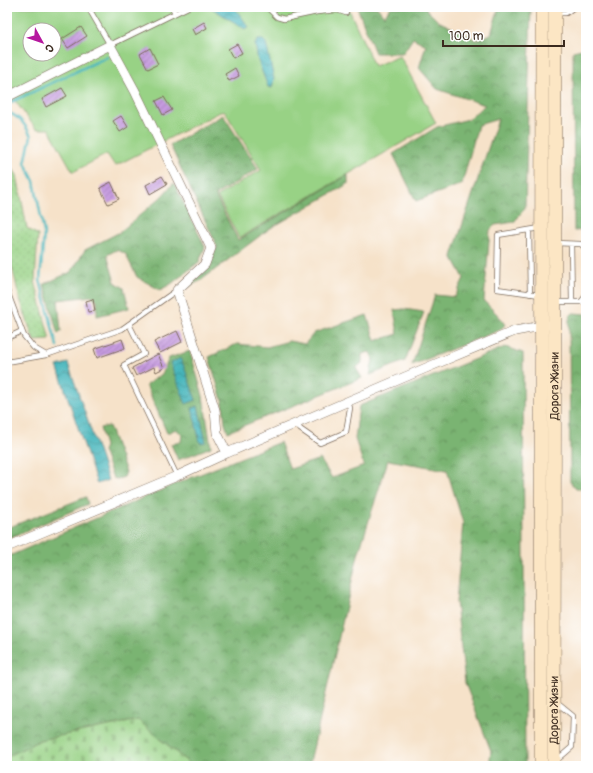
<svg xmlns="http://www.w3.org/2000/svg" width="593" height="773" font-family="Pangolin,sans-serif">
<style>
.grass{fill:url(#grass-dots);stroke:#6a7e52}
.forest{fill:url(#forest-crowns);stroke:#5a6f48}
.cemetery{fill:url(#cemetery-stones);stroke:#6a7e52}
.garden{fill:#98d285;stroke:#6a7e52;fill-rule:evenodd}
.water{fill:url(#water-waves);stroke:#40706c}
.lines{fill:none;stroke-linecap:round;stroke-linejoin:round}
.stream{stroke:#45b5bb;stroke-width:2.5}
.building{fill:url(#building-hatch)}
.service-casing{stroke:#7c6a5a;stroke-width:6}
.minor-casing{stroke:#7c6a5a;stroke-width:10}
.secondary-casing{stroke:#7c6a5a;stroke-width:14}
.service{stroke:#fff;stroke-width:4.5}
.minor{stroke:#fff;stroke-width:9}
.secondary{stroke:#fce6c4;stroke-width:13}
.labels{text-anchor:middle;stroke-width:3.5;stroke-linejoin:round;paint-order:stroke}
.street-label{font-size:12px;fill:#3b2a1e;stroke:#fff}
</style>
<defs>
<pattern id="grass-dots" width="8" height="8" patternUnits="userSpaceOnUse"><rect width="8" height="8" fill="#98d285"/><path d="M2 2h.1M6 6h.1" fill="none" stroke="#84b472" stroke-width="1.8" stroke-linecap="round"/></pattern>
<pattern id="forest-crowns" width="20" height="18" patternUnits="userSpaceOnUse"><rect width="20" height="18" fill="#7ab472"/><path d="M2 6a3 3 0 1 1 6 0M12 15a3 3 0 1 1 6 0" fill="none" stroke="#65935d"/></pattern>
<pattern id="cemetery-stones" width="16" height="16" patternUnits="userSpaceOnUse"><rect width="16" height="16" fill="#98d285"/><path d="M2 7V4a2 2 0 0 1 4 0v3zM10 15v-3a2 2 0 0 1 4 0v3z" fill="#84b472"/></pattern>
<pattern id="water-waves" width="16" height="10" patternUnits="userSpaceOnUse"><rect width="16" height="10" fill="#45b5bb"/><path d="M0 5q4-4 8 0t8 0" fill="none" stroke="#3b9397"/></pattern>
<pattern id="building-hatch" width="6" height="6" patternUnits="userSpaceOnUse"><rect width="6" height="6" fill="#c59adf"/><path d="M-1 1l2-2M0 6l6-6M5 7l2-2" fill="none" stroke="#a17eb4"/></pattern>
</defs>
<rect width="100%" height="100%" fill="#fff"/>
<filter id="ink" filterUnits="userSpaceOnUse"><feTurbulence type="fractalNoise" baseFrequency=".025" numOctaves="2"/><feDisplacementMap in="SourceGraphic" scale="8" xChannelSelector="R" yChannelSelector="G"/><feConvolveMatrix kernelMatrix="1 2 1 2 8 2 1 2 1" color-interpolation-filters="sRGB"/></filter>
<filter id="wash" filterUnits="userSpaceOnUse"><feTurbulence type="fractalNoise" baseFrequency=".012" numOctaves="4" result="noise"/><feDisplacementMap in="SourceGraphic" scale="16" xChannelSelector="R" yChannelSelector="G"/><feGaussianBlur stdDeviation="0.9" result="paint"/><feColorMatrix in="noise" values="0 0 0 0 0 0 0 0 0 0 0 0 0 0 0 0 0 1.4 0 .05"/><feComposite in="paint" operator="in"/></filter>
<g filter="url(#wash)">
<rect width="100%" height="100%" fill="#f6e2c9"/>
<path class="grass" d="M7 160 17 175 27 228 38 235 35 281 50 340 34 341 19 296 7 246Z"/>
<path class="forest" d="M357 7H377L384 16 391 7H426V9L438 21 477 40 491 34 499 7H531L525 208 514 222 495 225 490 230 484 301 499 316 505 325 500 330 412 365 435 295 455 297 464 278 452 256 498 119 478 125 462 184 416 201 393 154 437 127 469 119 485 105 437 89 419 68 426 45 413 38 403 53H375Z
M586 48V230L574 231 573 51Z
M223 115 258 169 215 195 238 240 348 175V184L269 229 200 281 187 287 208 268 217 246 170 145Z
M174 183 205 247 199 262 171 284 160 290 137 277 125 253 116 250 107 255 115 282 124 288 129 308 97 316V300L92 296 58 300 61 332 58 334 44 284 71 272 85 250 120 232 160 198Z
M404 309 424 312 405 361 370 375 373 359 370 352 362 354V363L356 368 362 378 228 432 225 424 223 403 209 357 237 344 267 347 289 341 305 344 314 333 367 315 375 341 398 334 394 310Z
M573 313 586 314V489H576L570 482 569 320 570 316Z
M505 347 523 353 525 766H489L491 751 465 683 456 602 463 523 447 470 388 460 358 555 309 766H192L138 720 40 740 7 757V557L173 485 280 442 290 469 320 459 332 478 364 466 355 439 359 406Z
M190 351 203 396 211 447 178 460 171 444 181 442 182 434 176 429 167 433 146 385 162 374 169 358Z
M109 426 126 472 124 477 117 479 113 478 103 451 105 446 100 428Z
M86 497 88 504 7 539V528Z"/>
<path class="cemetery" d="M138 720 192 766H7V757L40 740Z"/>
<path class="garden" d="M7 7H348L374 66 400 56 436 123 239 238 217 196 261 170 224 110 115 166 107 154 73 172 49 129H36L7 90ZM30 30H54V54H30Z"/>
<path class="water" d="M210 7H234L249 27 245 29Z
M258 40H263L266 43 274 79 272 88 268 87 258 61 255 44Z
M181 358 196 400 186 404 170 363Z
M68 363 108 480 97 484 57 366Z
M198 406 206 442 200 443 192 408Z"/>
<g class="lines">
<path class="stream" d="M7 104 107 57
M7 112C20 117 25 124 31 136L25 163 34 181 44 233 40 280 57 346"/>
</g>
<g id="blocks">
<path class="building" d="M204 22 207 28 195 35 192 29Z
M81 27 87 36 68 48 62 39Z
M237 44 242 53 233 58 228 49Z
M150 48 158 64 148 69 140 54Z
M235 68 239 76 229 81 225 74Z
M62 88 67 96 46 107 42 99Z
M164 97 172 110 163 115 156 101Z
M121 116 128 127 120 132 113 121Z
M162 176 167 184 150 194 146 185Z
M111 182 119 199 108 204 100 188Z
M93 299 95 311 88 312 86 301Z
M177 331 182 342 160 353 154 342Z
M122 339 125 348 97 358 94 349Z
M158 354 164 368 156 372 154 367 136 376 132 368Z"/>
</g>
</g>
<g filter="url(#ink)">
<use href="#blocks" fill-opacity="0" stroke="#7c6a5a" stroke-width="1"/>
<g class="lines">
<g class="service-casing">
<path id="service" d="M88 7 110 45 188 7
M172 7 175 13
M267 7 277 17 284 19 317 12 337 10 346 13
M557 13H566L574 7
M529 230 530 294
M555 243 581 244 586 249
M571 244 572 302
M7 291 24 336 34 348 46 355
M540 295 497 289 498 235 540 228
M556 302H581L586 296
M129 324 144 354 124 365 177 476
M7 338 22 331
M7 362 46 355 122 329 177 290
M297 423 300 429 320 443 346 432 350 408 348 402
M557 760 572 747 573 716 557 703"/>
</g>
<g class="minor-casing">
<path id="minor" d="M7 97 110 45 135 91 211 248 205 264 177 290 215 410 217 433 227 453
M7 547 177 476 227 453 426 368 515 331 547 325"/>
</g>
<g class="secondary-casing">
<g id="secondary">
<path d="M541 766 542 7"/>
<path id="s1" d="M554 766 555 7"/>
</g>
</g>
<use href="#service" class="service"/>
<use href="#minor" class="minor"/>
<use href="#secondary" class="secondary"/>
</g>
</g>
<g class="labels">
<g class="street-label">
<text dy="4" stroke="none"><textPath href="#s1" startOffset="380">Дорога Жизни</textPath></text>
<text dy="4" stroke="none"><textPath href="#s1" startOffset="56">Дорога Жизни</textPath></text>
</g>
</g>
<rect width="593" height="773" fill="none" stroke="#fff" stroke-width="24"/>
<g transform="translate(42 42) rotate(130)"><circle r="19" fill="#ffffff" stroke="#b1aaa5"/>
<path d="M0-3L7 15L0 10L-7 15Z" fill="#b5179e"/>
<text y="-6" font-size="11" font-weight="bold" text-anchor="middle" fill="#3b2a1e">С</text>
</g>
<path d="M443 40v6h121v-6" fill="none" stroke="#3b2a1e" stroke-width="2"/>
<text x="449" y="40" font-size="12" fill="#3b2a1e" stroke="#ffffff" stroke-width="3" paint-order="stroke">100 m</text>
</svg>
